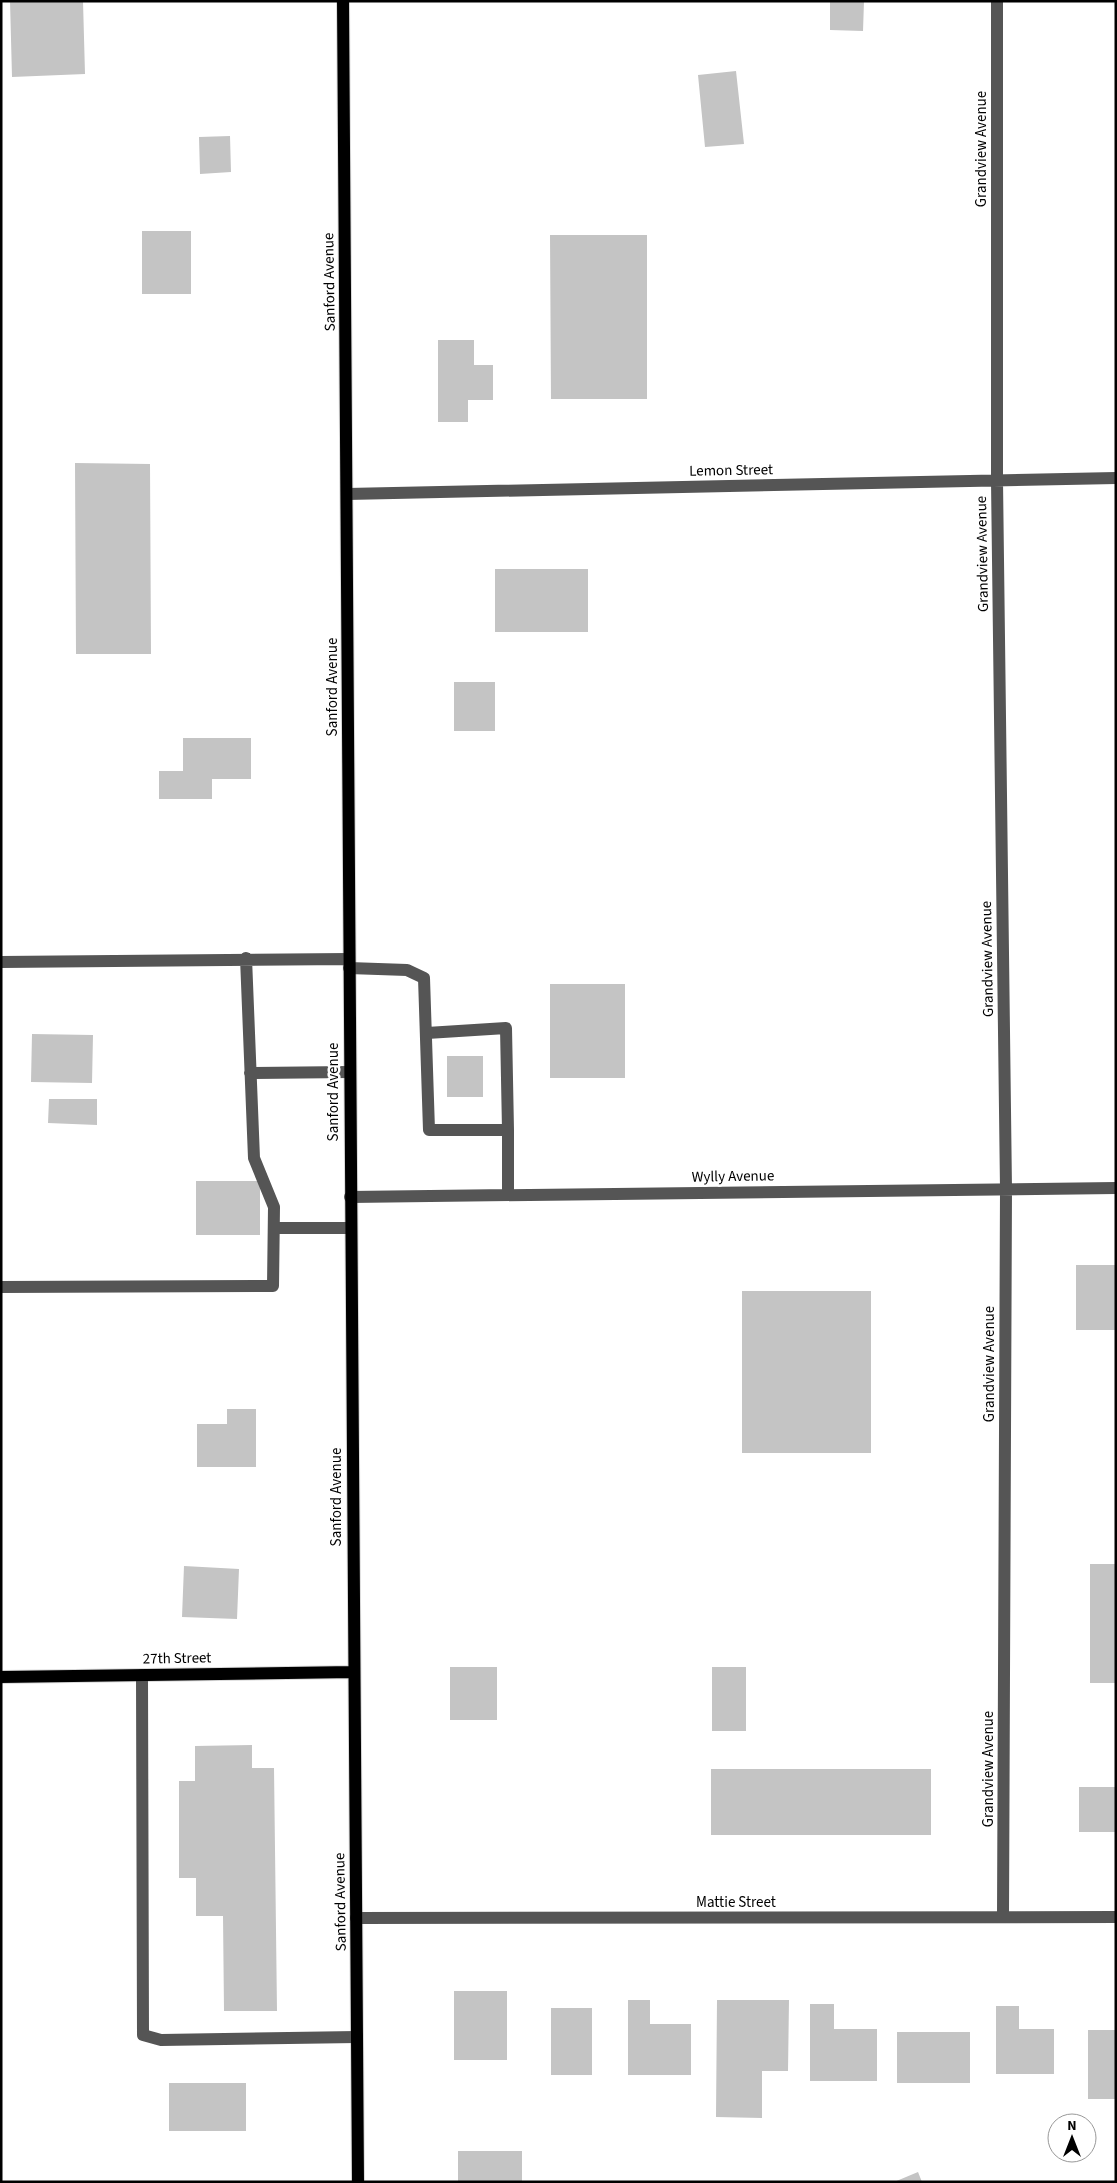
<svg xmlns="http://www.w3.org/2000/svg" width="1117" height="2183" font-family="'Source Sans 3',sans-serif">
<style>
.building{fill:#c4c4c4}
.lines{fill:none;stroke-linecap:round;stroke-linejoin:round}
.major-casing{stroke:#dbdbdb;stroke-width:14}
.minor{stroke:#555;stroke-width:12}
.major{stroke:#000;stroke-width:12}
.labels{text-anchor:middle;stroke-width:5;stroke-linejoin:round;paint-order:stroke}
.street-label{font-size:15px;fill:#000;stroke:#fff}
</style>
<rect width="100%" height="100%" fill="#fff"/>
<path class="building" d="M10 1H83L85 74 12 77Z
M830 1H864L863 31 830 30Z
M736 71 744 144 705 147 698 75Z
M230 136 231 172 200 174 199 137Z
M142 231H191V294H142Z
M550 235H647V399H551Z
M438 340H474V365H493V400H468V422H438Z
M75 463 150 464 151 654H76Z
M495 569H588V632H495Z
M454 682H495V731H454Z
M183 738H251V779H212V799H159V771H183Z
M550 984H625V1078H550Z
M32 1034 93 1035 92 1083 31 1082Z
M447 1056H483V1097H447Z
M49 1099H97V1125L48 1123Z
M196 1181H260V1235H196Z
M1076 1265H1116V1330H1076Z
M742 1291H871V1453H742Z
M227 1409H256V1467H197V1424H227Z
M1090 1564H1116V1683H1090Z
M184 1566 239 1569 237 1619 182 1617Z
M450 1667H497V1720H450Z
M712 1667H746V1731H712Z
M252 1745V1768H274L277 2011H224L223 1916H196V1878H179V1781H195V1746Z
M711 1769H931V1835H711Z
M1079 1787H1116V1832H1079Z
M454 1991H507V2060H454Z
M628 2000H650V2024H691V2075H628Z
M717 2000H789L788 2071H762V2118L716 2117Z
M810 2004H834V2029H877V2081H810Z
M996 2006H1019V2029H1054V2074H996Z
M551 2008H592V2075H551Z
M1088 2030H1116V2099H1088Z
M897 2032H970V2083H897Z
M169 2083H246V2131H169Z
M458 2151H522V2182H458Z
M918 2172 922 2182H894Z"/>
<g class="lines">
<g class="major-casing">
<path id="major" d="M343 1 358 2182
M1 1677 353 1672"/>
</g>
<path class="minor" d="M997 1V481L1006 1189 1003 1917
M347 494 1116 478
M1 962 349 959
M349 968 407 970 424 978 429 1130H508L506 1028 427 1033
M250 1073 350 1072
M508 1130V1195
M350 1197 1116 1188
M274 1228H350
M1 1287 273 1286 274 1207 254 1158 246 958
M142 1675 143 2035 161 2040 357 2037
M356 1918 1116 1917"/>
<use href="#major" class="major"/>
</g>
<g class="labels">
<g class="street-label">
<text transform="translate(981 149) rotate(-90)" y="5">Grandview Avenue</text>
<text transform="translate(329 282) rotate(-91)" y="5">Sanford Avenue</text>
<text transform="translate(731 470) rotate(-1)" y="5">Lemon Street</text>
<text transform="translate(982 554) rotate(-91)" y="5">Grandview Avenue</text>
<text transform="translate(332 687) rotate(-90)" y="5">Sanford Avenue</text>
<text transform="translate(987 959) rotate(-91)" y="5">Grandview Avenue</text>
<text transform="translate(333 1092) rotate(-90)" y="5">Sanford Avenue</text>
<text transform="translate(733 1176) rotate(-1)" y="5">Wylly Avenue</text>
<text transform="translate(989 1364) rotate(-90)" y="5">Grandview Avenue</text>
<text transform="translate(336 1497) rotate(-90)" y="5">Sanford Avenue</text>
<text transform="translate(177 1658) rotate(-1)" y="5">27th Street</text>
<text transform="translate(988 1769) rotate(-90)" y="5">Grandview Avenue</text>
<text transform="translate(340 1902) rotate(-91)" y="5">Sanford Avenue</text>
<text x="736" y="1907">Mattie Street</text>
</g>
</g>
<rect width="1117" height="2183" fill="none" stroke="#000000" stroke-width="5"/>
<g transform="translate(1072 2138)"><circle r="24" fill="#ffffff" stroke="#999999"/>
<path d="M0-4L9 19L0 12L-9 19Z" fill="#000000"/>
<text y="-8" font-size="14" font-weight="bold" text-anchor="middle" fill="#000000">N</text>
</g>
</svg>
